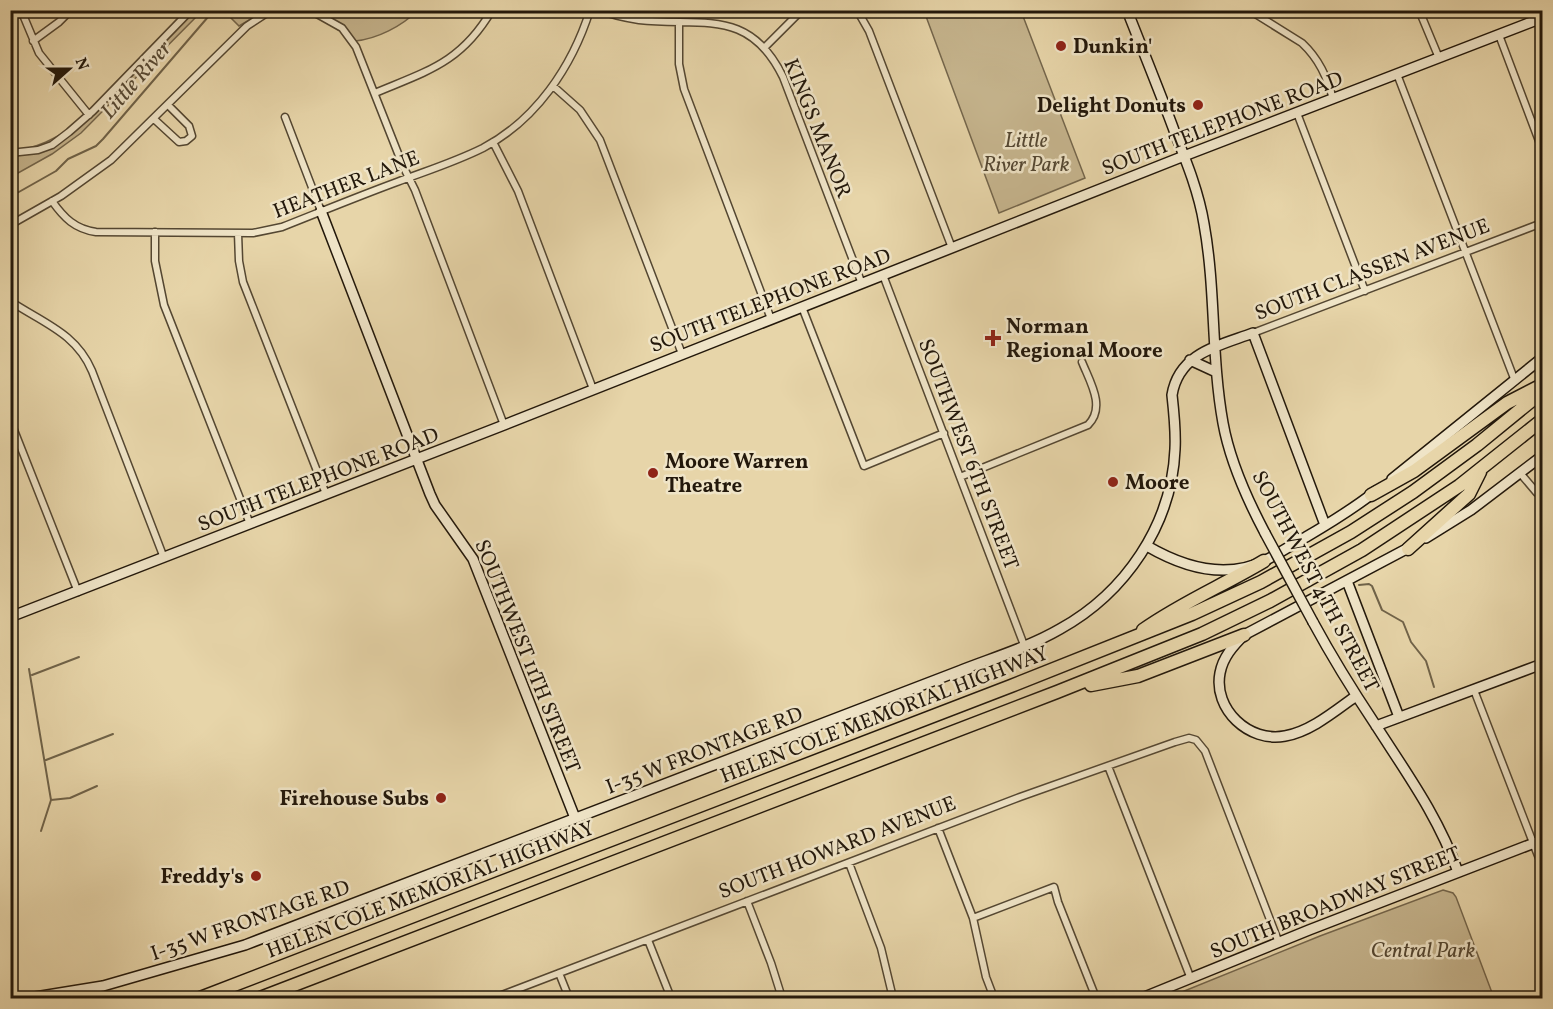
<svg xmlns="http://www.w3.org/2000/svg" width="1553" height="1009" font-family="Vollkorn,serif">
<style>
.green{fill:#c6b58e;stroke:#74664c;stroke-width:1.5}
.lines{fill:none;stroke-linecap:round;stroke-linejoin:round}
.stream{stroke:#706349;stroke-width:2}
.street-casing{stroke:#544732;stroke-width:9}
.secondary-casing{stroke:#23180b;stroke-width:12}
.highway-casing{stroke:#23180b;stroke-width:15}
.street{stroke:#efe4c7;stroke-width:6}
.secondary{stroke:#efe4c7;stroke-width:9}
.highway{stroke:#e7d5a9;stroke-width:12}
.secondary-bridge-casing{stroke:#23180b;stroke-width:12;stroke-linecap:butt}
.secondary-bridge{stroke:#efe4c7;stroke-width:9}
.poi-dot{fill:#8f2418;stroke:#efe4c7;stroke-width:2}
.labels{text-anchor:middle;stroke-width:5;stroke-linejoin:round;paint-order:stroke}
.poi-label{font-size:21px;font-weight:bold;fill:#23180b;stroke:#efe4c7;text-anchor:start}
.street-label{font-size:21px;fill:#23180b;stroke:#efe4c7}
.park-label{font-size:21px;font-style:italic;fill:#544732;stroke:#efe4c7}
.water-label{font-size:22px;font-style:italic;fill:#574a35;stroke:#efe4c7}
</style>
<rect width="100%" height="100%" fill="#e7d5a9"/>
<filter id="stains"><feTurbulence type="fractalNoise" baseFrequency=".00333" numOctaves="4"/><feColorMatrix values="0 0 0 0 .2 0 0 0 0 .09 0 0 0 0 .02 0 0 0 .5 -.17"/></filter>
<radialGradient id="worn" r=".72"><stop offset=".6" stop-color="#630" stop-opacity="0"/><stop offset="1" stop-color="#630" stop-opacity=".3"/></radialGradient>
<path class="green" d="M189 11H202L81 133 52 154 11 177V151C36 149 56 138 77 125Z
M224 11H264L239 26Z
M310 11H417C402 26 377 39 355 41Z
M924 11H1021L1085 178 999 213Z
M1443 890 1453 893 1456 897 1494 998H1167L1320 936Z"/>
<g class="lines">
<path class="stream" d="M10 197 56 171 68 159 96 146 103 139 214 10
M1359 585 1369 584 1372 586 1382 610 1403 622 1411 642 1426 661 1434 687
M29 669 51 800 41 831
M32 675 79 657
M46 760 113 734
M51 800 70 798 97 786"/>
<g class="street-casing">
<path id="street" d="M21 10 39 53 89 115
M304 10 317 14 342 28 356 47 403 166 415 190 504 425
M599 10C612 15 626 18 639 20 702 27 749 7 783 77L862 284
M857 10 869 31 952 248
M1249 10 1302 43C1319 59 1327 77 1333 99
M1419 10 1439 58
M679 22V64L684 89 771 319
M1499 35 1542 149
M33 41 59 22 71 10
M765 47 802 10
M1397 74 1515 381
M553 86 580 110 600 140 682 354
M375 93C427 71 461 63 492 10
M1297 113 1365 291
M285 117 321 211
M154 119 179 142 186 141 192 136 189 126 168 105
M493 142 518 191 593 389
M10 153 38 150 52 145 69 132 93 111 191 10
M52 201C64 218 75 229 96 232L253 233 282 227C320 212 359 196 397 182 426 171 455 162 483 148 536 120 572 67 590 10
M10 225 61 196 111 160 247 26 270 11 275 10
M155 232V261L164 305 250 524
M238 233 239 261 243 282 326 494
M883 275 1024 645
M10 301C43 323 76 333 92 371L164 558
M802 307 864 466 944 433
M1253 333 1542 223
M10 420 78 592
M1520 473 1537 493 1542 496
M960 477 1088 425C1106 407 1090 382 1082 362
M1474 690 1542 866
M1108 766 1191 979
M938 828 973 918 986 977 994 998
M849 863 881 948 893 998
M747 901 771 963 782 998
M973 918 1054 887 1058 902 1096 998
M648 940 671 998
M559 973 569 998
M494 998 1020 797 1175 742 1189 738 1196 740 1205 751 1279 943"/>
</g>
<g class="secondary-casing">
<path id="secondary" d="M1127 10C1143 51 1160 92 1175 133 1187 163 1199 193 1204 224 1216 290 1211 357 1223 423 1230 462 1247 499 1265 533
M321 211 430 494 435 505 473 559 575 818
M1190 360 1216 372
M1392 479 1542 358
M1426 538 1471 510 1542 456
M1147 546C1183 567 1226 580 1266 560 1280 553 1293 544 1306 537 1330 523 1354 508 1376 491
M1347 581 1399 717
M10 617 504 425 1184 156 1542 18
M1313 622C1332 657 1353 691 1375 724 1407 774 1438 816 1458 872
M1356 696C1335 711 1310 732 1285 736 1249 743 1213 709 1220 673 1223 657 1233 646 1244 635L1412 546
M1376 726 1542 664
M29 998 103 986 245 945 959 671C992 658 1029 647 1060 629 1125 593 1172 525 1175 449 1176 431 1174 413 1172 395 1179 353 1218 346 1253 333L1325 525
M1142 998 1309 930 1542 840"/>
</g>
<g class="highway-casing">
<path id="highway" d="M1371 495 1414 471 1507 403 1542 385
M1408 549 1469 494 1480 472
M1143 630C1181 603 1224 585 1264 561
M1091 685 1138 676 1244 635
M200 998 1011 686 1192 614 1261 582 1351 532 1413 492 1477 445 1542 392
M260 998 1057 692 1202 634 1270 601 1362 550 1459 486 1542 420"/>
</g>
<use href="#street" class="street"/>
<use href="#secondary" class="secondary"/>
<use href="#highway" class="highway"/>
<g class="secondary-bridge-casing">
<path id="secondary-bridge" d="M1265 533 1313 622"/>
</g>
<use href="#secondary-bridge" class="secondary-bridge"/>
</g>
<g class="poi-dot">
<circle cx="1061" cy="46" r="6"/>
<circle cx="1198" cy="105" r="6"/>
<path d="M990 329h6v6h6v6h-6v6h-6v-6h-6v-6h6z"/>
<circle cx="653" cy="473" r="6"/>
<circle cx="1113" cy="482" r="6"/>
<circle cx="441" cy="798" r="6"/>
<circle cx="256" cy="876" r="6"/>
</g>
<g class="labels">
<g class="poi-label">
<text x="1073" y="53">Dunkin'</text>
<text x="1186" y="112" text-anchor="end">Delight Donuts</text>
<text x="1006" y="333">Norman<tspan x="1006" dy="24">Regional Moore</tspan></text>
<text x="665" y="468">Moore Warren<tspan x="665" dy="24">Theatre</tspan></text>
<text x="1125" y="489">Moore</text>
<text x="429" y="805" text-anchor="end">Firehouse Subs</text>
<text x="244" y="883" text-anchor="end">Freddy's</text>
</g>
<g class="street-label">
<text transform="translate(1222 123) rotate(-21)" y="7">SOUTH TELEPHONE ROAD</text>
<text transform="translate(818 128) rotate(68)" y="7">KINGS MANOR</text>
<text transform="translate(346 184) rotate(-21)" y="7">HEATHER LANE</text>
<text transform="translate(1372 269) rotate(-21)" y="7">SOUTH CLASSEN AVENUE</text>
<text transform="translate(770 300) rotate(-21)" y="7">SOUTH TELEPHONE ROAD</text>
<text transform="translate(969 454) rotate(69)" y="7">SOUTHWEST 6TH STREET</text>
<text transform="translate(318 479) rotate(-21)" y="7">SOUTH TELEPHONE ROAD</text>
<text transform="translate(1316 581) rotate(62)" y="7">SOUTHWEST 4TH STREET</text>
<text transform="translate(528 656) rotate(68)" y="7">SOUTHWEST 11TH STREET</text>
<text transform="translate(884 714) rotate(-21)" y="7">HELEN COLE MEMORIAL HIGHWAY</text>
<text transform="translate(704 750) rotate(-21)" y="7">I-35 W FRONTAGE RD</text>
<text transform="translate(837 847) rotate(-21)" y="7">SOUTH HOWARD AVENUE</text>
<text transform="translate(430 889) rotate(-21)" y="7">HELEN COLE MEMORIAL HIGHWAY</text>
<text transform="translate(1335 902) rotate(-22)" y="7">SOUTH BROADWAY STREET</text>
<text transform="translate(250 920) rotate(-19)" y="7">I-35 W FRONTAGE RD</text>
</g>
<g class="park-label">
<text x="1026" y="147">Little<tspan x="1026" dy="24">River Park</tspan></text>
<text x="1423" y="957">Central Park</text>
</g>
<g class="water-label">
<text transform="translate(135 79) rotate(-49)" y="8">Little River</text>
</g>
</g>
<rect width="1553" height="1009" fill="none" stroke="#e7d5a9" stroke-width="36"/>
<rect x="12" y="12" width="1529" height="985" fill="none" stroke="#23180b" stroke-width="3"/>
<rect x="18" y="18" width="1517" height="973" fill="none" stroke="#23180b" stroke-width="1.5"/>
<g transform="translate(69 69) rotate(69)" stroke="#efe4c7" stroke-width="4.5" paint-order="stroke">
<path d="M0-4.5L10 22L0 15L-10 22Z" fill="#23180b"/>
<text y="-9" font-size="16" font-weight="bold" text-anchor="middle" fill="#23180b">N</text>
</g>
<rect width="100%" height="100%" filter="url(#stains)"/>
<rect width="100%" height="100%" fill="url(#worn)"/>
</svg>
